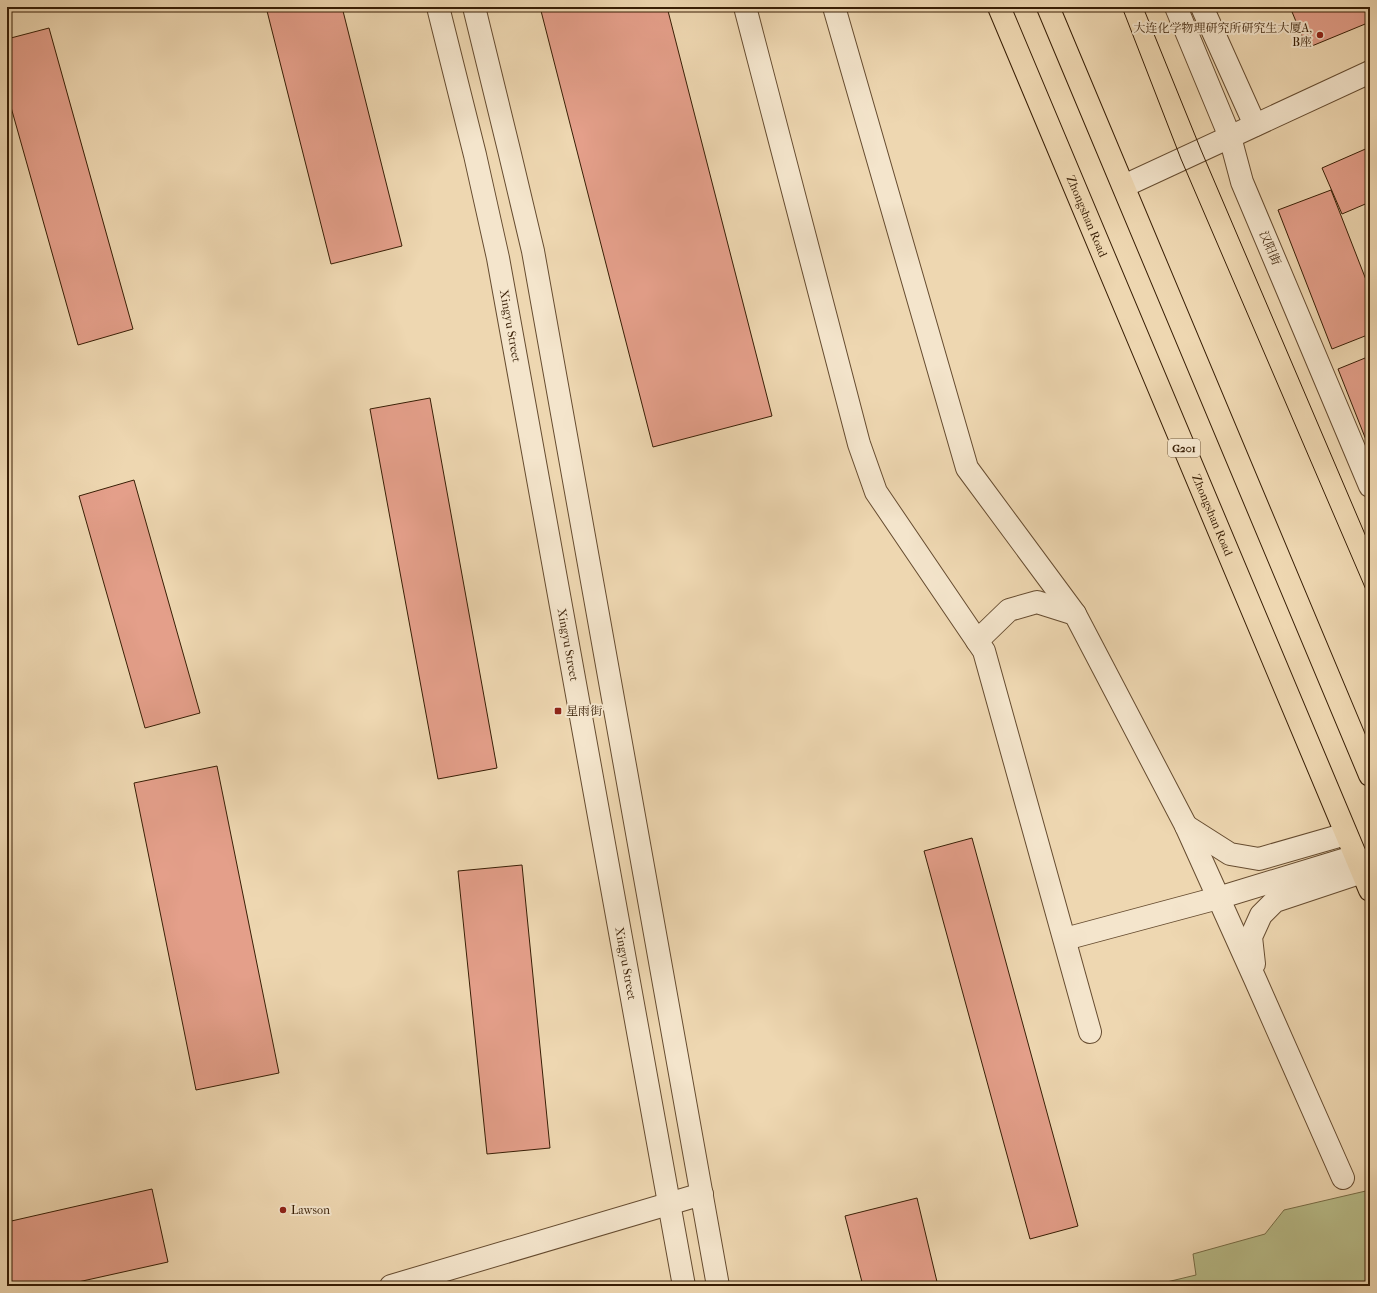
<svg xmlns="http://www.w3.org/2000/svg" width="1377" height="1293" font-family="'IM FELL French Canon','Noto Serif SC',serif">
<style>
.green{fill:#b9be8b;stroke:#786e48}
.building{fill:#e49f8a;stroke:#381e05}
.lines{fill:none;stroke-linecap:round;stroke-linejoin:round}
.minor-casing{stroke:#664c30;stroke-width:24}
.highway-casing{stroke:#381e05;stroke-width:24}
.minor{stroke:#f4e5cc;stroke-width:22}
.highway{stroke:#eed7b1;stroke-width:22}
.tram{stroke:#381e05;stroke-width:1}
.poi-dot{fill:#8f2418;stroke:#f4e5cc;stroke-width:1.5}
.labels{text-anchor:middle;stroke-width:4;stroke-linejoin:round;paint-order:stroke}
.shield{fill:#f4e5cc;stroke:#705a41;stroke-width:1}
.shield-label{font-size:11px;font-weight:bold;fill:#381e05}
.poi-label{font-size:12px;fill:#381e05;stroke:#f4e5cc;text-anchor:start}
.street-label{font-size:12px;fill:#381e05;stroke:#f4e5cc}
</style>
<rect width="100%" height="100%" fill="#eed7b1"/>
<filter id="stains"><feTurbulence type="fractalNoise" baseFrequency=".005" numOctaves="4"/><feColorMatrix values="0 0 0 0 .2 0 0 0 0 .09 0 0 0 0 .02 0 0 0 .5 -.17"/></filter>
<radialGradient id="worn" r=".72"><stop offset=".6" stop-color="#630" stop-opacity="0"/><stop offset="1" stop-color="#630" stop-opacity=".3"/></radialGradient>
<path class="green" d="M1370 1190V1286H1150L1196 1275 1193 1254 1265 1234 1284 1210Z"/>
<path class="building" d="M266 7H342L402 246 331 264Z
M540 7H667L772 416 653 447Z
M1290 7H1370V22L1307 48Z
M49 28 133 329 78 345 7 93V39Z
M1370 147V202L1342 214 1322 168Z
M1331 190 1370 290V334L1332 349 1278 210Z
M1370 356V450L1338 369Z
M430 398 497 768 438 779 370 409Z
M134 480 200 713 145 728 79 496Z
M217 766 279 1073 196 1090 134 783Z
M972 838 1078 1226 1030 1239 924 851Z
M522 865 550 1148 487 1154 458 871Z
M152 1189 168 1262 60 1286H7V1222Z
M917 1198 938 1286H863L845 1216Z"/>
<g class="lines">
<g class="minor-casing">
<g id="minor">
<path id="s1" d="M438 7 475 155 498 258 684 1286"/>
<path d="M474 7 509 150 533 251 718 1286"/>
<path d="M745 7 859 444 876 492 984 651 1090 1032"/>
<path d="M834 7 967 468 1075 614 1186 826 1255 979 1343 1178"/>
<path d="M1176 7 1230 137 1242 182 1370 486"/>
<path d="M1202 7 1255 125"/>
<path d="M1124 186 1370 72"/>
<path d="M977 641 1009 610 1037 602 1075 614"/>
<path d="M1186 826 1230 854 1259 859 1346 834"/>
<path d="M1065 939 1218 898 1356 856"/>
<path d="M1254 964 1251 937 1261 915 1275 901 1362 872"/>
<path d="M391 1286 702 1194"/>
</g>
</g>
<g class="highway-casing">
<g id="highway">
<path id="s2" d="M999 7 1370 890"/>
<path d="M1048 7 1370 775"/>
</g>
</g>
<use href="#minor" class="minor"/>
<use href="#highway" class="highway"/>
<path class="tram" d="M1122 7 1181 159 1370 599
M1143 7 1201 150 1370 546"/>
</g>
<g class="poi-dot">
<circle cx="1320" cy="35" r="4"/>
<rect x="554" y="707" width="8" height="8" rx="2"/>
<circle cx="283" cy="1210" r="4"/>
</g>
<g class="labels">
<rect class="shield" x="1168" y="439" width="32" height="18" rx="3"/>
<g class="shield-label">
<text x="1184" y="452">G201</text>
</g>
<g class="poi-label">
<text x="1312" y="32" text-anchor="end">大连化学物理研究所研究生大厦A,<tspan x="1312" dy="14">B座</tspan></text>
<text x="566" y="715">星雨街</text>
<text x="291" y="1214">Lawson</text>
</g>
<g class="street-label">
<text dy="4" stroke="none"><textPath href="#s2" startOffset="227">Zhongshan Road</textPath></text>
<text transform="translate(1270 248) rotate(67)" y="4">汉阳街</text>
<text dy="4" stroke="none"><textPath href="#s1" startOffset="327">Xingyu Street</textPath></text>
<text dy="4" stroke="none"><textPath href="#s2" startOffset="551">Zhongshan Road</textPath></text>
<text dy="4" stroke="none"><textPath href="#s1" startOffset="651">Xingyu Street</textPath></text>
<text dy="4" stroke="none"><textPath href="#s1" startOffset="975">Xingyu Street</textPath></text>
</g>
</g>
<rect width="1377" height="1293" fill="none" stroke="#eed7b1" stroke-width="24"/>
<rect x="8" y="8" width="1361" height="1277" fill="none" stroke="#381e05" stroke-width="2"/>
<rect x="12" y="12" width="1353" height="1269" fill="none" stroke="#381e05"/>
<rect width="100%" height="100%" filter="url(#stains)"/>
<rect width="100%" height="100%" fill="url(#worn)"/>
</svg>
